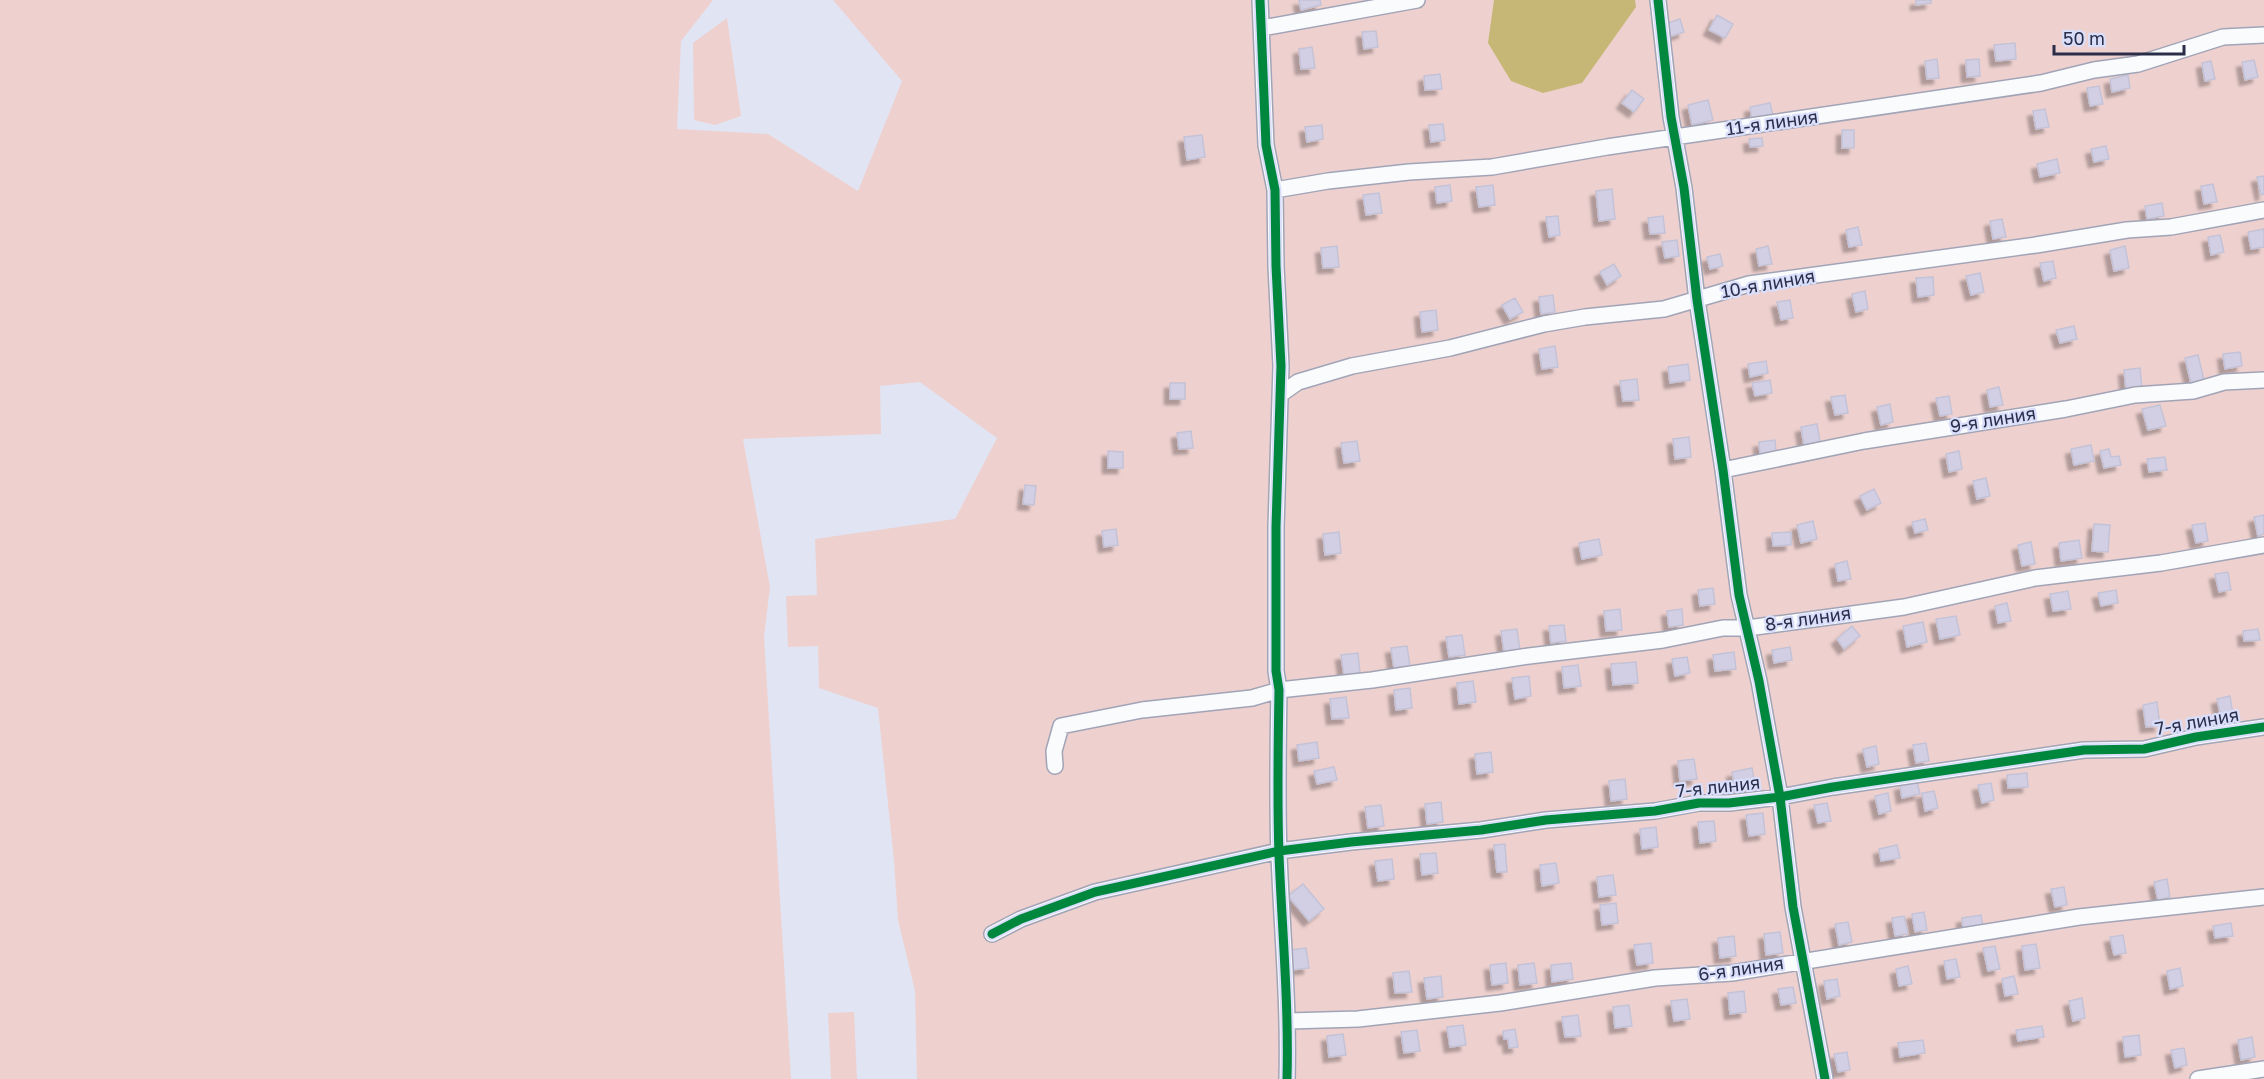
<svg xmlns="http://www.w3.org/2000/svg" width="2264" height="1079" font-family="'Golos Text',sans-serif">
<style>
.green{fill:#eed1cf}
.water{fill:#c6b776}
.building{fill:#d2cfe5;stroke:#c4c2d6;stroke-width:1.5;filter:url(#shadow)}
.lines{fill:none;stroke-linecap:round;stroke-linejoin:round}
.minor-casing{stroke:#a1a4b6;stroke-width:18}
.minor{stroke:#fafbfd;stroke-width:15}
.cycleway-casing{stroke:#d9defb;stroke-width:13}
.cycleway{stroke:#00873e;stroke-width:9}
.labels{text-anchor:middle;stroke-width:4.5;stroke-linejoin:round;paint-order:stroke}
.street-label{font-size:18px;fill:#2a2e49;stroke:#d9defb}
</style>
<defs>
<filter id="shadow"><feDropShadow dx="-5.5" dy="5.5" stdDeviation="1.5" flood-color="#0004"/></filter>
</defs>
<rect width="100%" height="100%" fill="#e1e4f3"/>
<path class="green" d="M0 0H713L681 41 677 129 768 134 858 191 902 81 833 0H2264V1079H917L915 991 898 920 894 861 878 708 819 688 818 646 788 647 786 596 817 595 815 539 955 519 997 438 920 382 880 386 881 434 743 439 770 587 764 637 791 1079H0Z
M727 18 741 116 715 125 694 120 693 43Z
M854 1012 857 1079H831L828 1013Z"/>
<path class="water" d="M1494 0H1635L1636 7 1582 83 1543 93 1511 81 1488 43Z"/>
<path class="building" d="M1299 0H1320L1321 5 1301 10Z
M1916 0H1931V3L1916 5Z
M1717 15 1733 24 1725 38 1709 30Z
M1680 19 1684 32 1669 37 1665 24Z
M1376 31 1378 47 1364 49 1362 32Z
M2015 43 2016 59 1996 61 1994 45Z
M1312 47 1315 68 1301 69 1299 49Z
M1937 59 1939 78 1927 79 1925 61Z
M1979 59 1980 76 1967 77 1966 60Z
M2254 60 2258 77 2245 80 2242 62Z
M2211 61 2215 79 2205 81 2202 63Z
M1440 74 1442 89 1425 90 1424 76Z
M2128 75 2130 88 2112 92 2110 79Z
M2099 86 2103 104 2090 106 2087 88Z
M1632 90 1644 99 1634 112 1622 103Z
M1708 100 1713 120 1692 125 1688 105Z
M1770 103 1773 116 1752 120 1750 107Z
M2045 109 2049 127 2036 129 2033 111Z
M1443 124 1445 140 1431 142 1429 125Z
M1322 125 1323 139 1307 142 1305 127Z
M1842 130H1854V148H1842Z
M1202 135 1205 157 1187 160 1184 137Z
M1762 138 1763 146 1750 147 1749 139Z
M2106 146 2109 159 2094 162 2091 149Z
M2057 159 2060 173 2040 177 2037 164Z
M2264 176V194L2261 195 2257 177Z
M2213 184 2217 202 2204 204 2201 186Z
M1450 185 1452 201 1437 203 1435 187Z
M1493 185 1495 205 1479 207 1476 187Z
M1612 189 1615 219 1599 221 1596 191Z
M1379 193 1382 213 1366 215 1363 195Z
M2162 203 2164 216 2147 219 2145 206Z
M1558 216 1560 235 1549 237 1546 217Z
M1663 216 1665 233 1650 234 1648 218Z
M2002 219 2006 237 1993 239 1990 221Z
M1858 227 1862 245 1849 247 1846 230Z
M2264 229V247L2251 249 2248 232Z
M2220 235 2224 252 2211 255 2208 237Z
M1677 240 1679 256 1665 258 1662 242Z
M1337 246 1339 267 1323 268 1321 248Z
M1768 246 1772 264 1759 266 1756 249Z
M2125 246 2129 268 2114 271 2110 250Z
M1720 254 1723 266 1710 269 1707 257Z
M2053 261 2056 278 2044 281 2040 263Z
M1614 264 1621 276 1607 285 1600 272Z
M1980 273 1984 292 1971 295 1966 276Z
M1933 277 1934 295 1918 297 1916 278Z
M1865 291 1868 309 1856 312 1852 294Z
M1553 295 1555 312 1541 314 1539 297Z
M1515 298 1523 312 1510 319 1502 305Z
M1790 300 1793 318 1781 320 1777 302Z
M1436 310 1438 330 1422 332 1420 312Z
M2074 326 2077 339 2060 343 2056 330Z
M1555 346 1558 367 1542 369 1539 349Z
M2240 352 2242 366 2225 369 2223 354Z
M2198 355 2204 380 2191 383 2185 358Z
M1766 361 1768 373 1750 377 1748 364Z
M1688 364 1690 380 1670 383 1668 367Z
M2140 368 2142 388 2126 390 2124 370Z
M1637 379 1639 400 1623 401 1620 381Z
M1770 380 1772 393 1755 396 1752 383Z
M1170 383H1185V399H1170Z
M1999 387 2003 405 1990 407 1987 390Z
M1845 395 1848 413 1835 415 1831 397Z
M1949 396 1952 414 1940 416 1936 398Z
M1890 404 1893 422 1881 425 1877 407Z
M2160 405 2166 426 2148 430 2142 409Z
M1817 424 1820 442 1804 445 1801 427Z
M1191 431 1193 448 1179 449 1177 433Z
M1689 437 1691 457 1675 459 1673 439Z
M1775 440 1776 452 1760 454 1759 442Z
M1357 441 1360 461 1344 463 1341 443Z
M2091 445 2094 461 2074 465 2071 449Z
M2109 449 2111 457 2119 456 2121 465 2104 468 2100 451Z
M1108 451 1123 452V468H1108Z
M1959 451 1962 469 1949 472 1946 454Z
M2165 457 2167 470 2149 472 2147 459Z
M1986 478 1990 496 1977 499 1973 481Z
M1025 485 1036 486 1034 505 1023 504Z
M1874 489 1881 503 1867 510 1860 496Z
M2264 515V534L2258 536 2254 517Z
M1925 519 1928 530 1915 533 1912 522Z
M1813 521 1817 539 1801 543 1797 525Z
M2205 523 2208 541 2196 543 2192 525Z
M2094 524 2110 525 2108 552 2092 551Z
M1116 529 1118 545 1104 547 1102 531Z
M1339 532 1341 553 1325 555 1323 534Z
M1791 532V545L1773 546 1772 533Z
M1599 539 1602 555 1582 559 1579 543Z
M2079 540 2082 558 2061 561 2059 543Z
M2031 542 2035 564 2022 566 2018 545Z
M1847 561 1851 579 1838 581 1835 564Z
M2228 572 2231 590 2219 592 2215 574Z
M1713 588 1715 604 1700 606 1698 590Z
M2116 590 2118 603 2101 606 2098 593Z
M2068 591 2071 609 2053 611 2050 594Z
M2007 603 2011 621 1998 623 1995 606Z
M1620 609 1622 630 1606 631 1604 611Z
M1682 609 1683 625 1669 627 1667 611Z
M1956 616 1960 635 1940 639 1936 619Z
M1923 622 1927 642 1907 647 1903 626Z
M1564 625 1566 641 1551 643 1549 626Z
M1852 626 1860 636 1844 649 1837 639Z
M1517 629 1520 650 1504 652 1501 631Z
M2258 629 2260 640 2244 641 2243 631Z
M1462 635 1465 655 1449 657 1446 637Z
M1407 646 1410 666 1394 668 1391 648Z
M1790 647 1792 660 1774 663 1772 650Z
M1734 652 1736 669 1715 671 1713 655Z
M1358 653 1360 673 1344 675 1341 655Z
M1687 657 1690 673 1675 676 1672 659Z
M1636 662 1638 683 1613 685 1611 664Z
M1578 665 1581 686 1564 688 1562 667Z
M1529 676 1531 696 1515 699 1512 678Z
M1473 681 1476 702 1459 704 1457 683Z
M1410 688 1412 708 1396 710 1394 690Z
M2230 696 2233 714 2221 717 2217 699Z
M1346 697 1349 718 1332 719 1330 699Z
M2157 702 2160 726 2146 727 2143 705Z
M1317 742 1319 758 1299 761 1297 745Z
M1926 743 1929 761 1916 763 1913 745Z
M1876 746 1879 764 1867 767 1863 749Z
M1491 752 1493 772 1477 774 1475 754Z
M1694 759 1697 779 1680 781 1678 761Z
M1334 767 1337 780 1317 784 1314 771Z
M1752 768 1755 785 1735 788 1732 772Z
M2027 773 2028 787 2008 788 2007 775Z
M1625 779 1627 799 1611 801 1609 781Z
M1917 782 1920 794 1902 798 1900 785Z
M1991 783 1994 800 1982 803 1978 785Z
M1934 791 1938 808 1925 811 1922 793Z
M1888 793 1891 811 1879 814 1875 796Z
M1441 802 1443 822 1427 824 1425 804Z
M1827 803 1831 821 1818 823 1814 805Z
M1381 805 1384 826 1368 828 1365 807Z
M1763 813 1765 834 1749 836 1746 815Z
M1714 821 1716 841 1700 843 1698 822Z
M1656 827 1658 847 1642 849 1640 829Z
M1505 844 1507 872H1497L1494 845Z
M1897 845 1900 858 1881 861 1879 849Z
M1436 853 1438 873 1422 875 1420 854Z
M1392 859 1394 879 1378 881 1375 861Z
M1556 863 1559 883 1542 886 1540 865Z
M1613 875 1616 895 1599 897 1597 877Z
M2167 879 2170 897 2158 900 2154 882Z
M1303 884 1324 909 1309 921 1288 896Z
M2064 887 2067 905 2055 907 2051 889Z
M1616 903 1618 923 1602 925 1600 905Z
M1924 912 1927 930 1915 932 1912 914Z
M1981 915 1983 926 1963 929 1962 918Z
M1904 916 1908 934 1895 936 1892 918Z
M1848 922 1852 942 1839 945 1835 924Z
M2231 923 2233 936 2215 938 2213 926Z
M1780 932 1783 953 1766 955 1764 934Z
M2123 935 2126 953 2114 955 2110 937Z
M1734 936 1736 956 1720 958 1718 938Z
M1651 943 1653 963 1637 965 1634 945Z
M2036 944 2040 968 2025 970 2022 946Z
M1995 946 2000 969 1988 971 1983 948Z
M1306 948 1309 968 1292 970 1290 950Z
M1956 959 1960 977 1947 979 1944 961Z
M1506 963 1508 983 1492 985 1490 965Z
M1534 963 1537 983 1520 985 1518 965Z
M1571 963 1573 979 1552 982 1551 965Z
M1908 966 1912 984 1899 986 1896 969Z
M2180 968 2183 986 2170 989 2167 971Z
M1409 971 1412 992 1395 993 1393 973Z
M1441 976 1443 997 1427 999 1424 978Z
M2014 976 2018 994 2005 996 2002 979Z
M1837 979 1840 996 1827 999 1824 981Z
M1793 987 1796 1003 1781 1005 1778 989Z
M1744 991 1746 1012 1730 1014 1728 993Z
M2082 998 2085 1018 2073 1021 2069 1001Z
M1687 999 1690 1019 1674 1021 1671 1001Z
M1629 1005 1632 1026 1615 1028 1613 1007Z
M1578 1015 1581 1036 1565 1037 1562 1017Z
M1463 1025 1466 1045 1450 1047 1447 1027Z
M2042 1026 2044 1037 2018 1041 2016 1030Z
M1515 1029 1518 1047 1509 1048 1508 1039H1504L1503 1031Z
M1417 1030 1420 1051 1404 1053 1401 1032Z
M1343 1034 1346 1055 1329 1057 1327 1036Z
M2139 1035 2141 1055 2125 1057 2123 1037Z
M2252 1037 2255 1057 2241 1060 2238 1040Z
M1923 1040 1925 1053 1900 1057 1898 1043Z
M2184 1048 2187 1065 2175 1068 2171 1050Z
M1847 1052 1850 1070 1838 1072 1834 1054Z"/>
<g class="lines">
<g class="minor-casing">
<path id="minor" d="M1260 0 1266 145 1275 190 1276 266 1281 366 1276 527V671L1279 690C1278 745 1277 800 1279 855 1282 930 1289 1004 1287 1079
M1658 0 1671 117 1684 188 1697 300 1723 470 1739 595 1759 681 1780 797 1793 907 1825 1079
M1262 28 1417 0
M1275 190 1328 181 1409 172 1492 167 1607 147 2041 83 2094 70 2138 64 2223 37 2264 35
M1281 394 1298 382 1352 366 1450 348 1544 324 1585 317 1664 309 1749 284 2036 245 2127 230 2171 227 2264 210
M1723 470 1864 441 2066 409 2135 395 2193 391 2224 382 2264 380
M1055 766 1054 751 1061 726 1142 710 1252 698 1279 690 1372 680 1529 656 1663 640 1723 628H1748L1904 607 2035 578 2161 563 2264 545
M992 934 1021 919 1095 892 1279 851 1351 842 1481 830 1546 820 1655 811 1699 803H1729L1780 797 1833 787 2084 750 2144 749 2196 737 2264 727
M1288 1021 1358 1019 1500 1003 1655 978 1732 973 2079 917 2264 897
M2198 1079 2264 1069"/>
</g>
<use href="#minor" class="minor"/>
<g class="cycleway-casing">
<path id="cycleway" d="M1260 0 1266 145 1275 190 1276 266 1281 366 1276 527V671L1279 690C1278 745 1277 800 1279 855 1282 930 1289 1004 1287 1079
M1658 0 1671 117 1684 188 1697 300 1723 470 1739 595 1759 681 1780 797 1793 907 1825 1079
M992 934 1021 919 1095 892 1279 851 1351 842 1481 830 1546 820 1655 811 1699 803H1729L1780 797 1833 787 2084 750 2144 749 2196 737 2264 727"/>
</g>
<use href="#cycleway" class="cycleway"/>
</g>
<g class="labels">
<g class="street-label">
<text transform="translate(1772 123) rotate(-8)" y="6">11-я линия</text>
<text transform="translate(1768 284) rotate(-10)" y="6">10-я линия</text>
<text transform="translate(1993 420) rotate(-9)" y="6">9-я линия</text>
<text transform="translate(1808 619) rotate(-8)" y="6">8-я линия</text>
<text transform="translate(2197 722) rotate(-10)" y="6">7-я линия</text>
<text transform="translate(1718 787) rotate(-6)" y="6">7-я линия</text>
<text transform="translate(1741 969) rotate(-8)" y="6">6-я линия</text>
</g>
</g>
<path d="M2054 45v9h130v-9" fill="none" stroke="#2a2e49" stroke-width="3"/>
<text x="2063" y="45" font-size="18" fill="#2a2e49" stroke="#d9defb" stroke-width="4.5" paint-order="stroke">50 m</text>
</svg>
